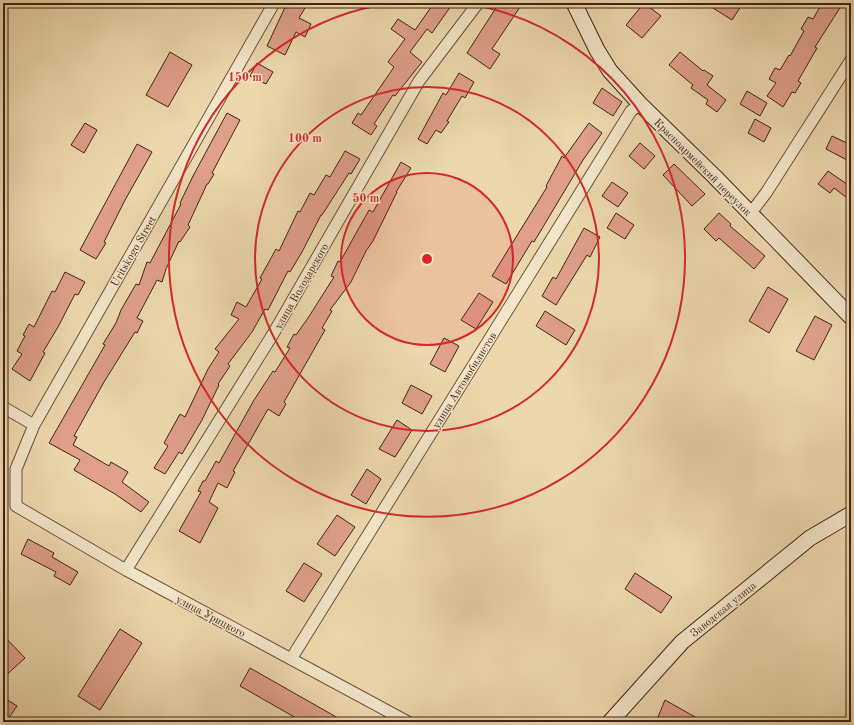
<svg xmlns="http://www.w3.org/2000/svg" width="854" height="725" font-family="'Old Standard TT',serif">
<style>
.building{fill:#df9f89;stroke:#412315}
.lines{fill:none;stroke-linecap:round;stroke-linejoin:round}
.street-casing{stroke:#6c503b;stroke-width:13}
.secondary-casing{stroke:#412315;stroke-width:17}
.street{stroke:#f3e6ca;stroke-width:11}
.secondary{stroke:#f3e6ca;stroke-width:15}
.ring{fill:none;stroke:#d62828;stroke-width:2}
.labels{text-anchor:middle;stroke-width:3;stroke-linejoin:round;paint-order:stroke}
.street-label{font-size:11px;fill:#412315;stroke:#f3e6ca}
.centre{fill:#d62828;stroke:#f3e6ca;stroke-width:2}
.ring-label{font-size:12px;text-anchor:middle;font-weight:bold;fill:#d62828;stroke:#f3e6ca;stroke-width:3;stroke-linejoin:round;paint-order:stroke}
</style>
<rect width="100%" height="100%" fill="#edd8ad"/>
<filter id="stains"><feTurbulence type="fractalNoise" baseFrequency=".005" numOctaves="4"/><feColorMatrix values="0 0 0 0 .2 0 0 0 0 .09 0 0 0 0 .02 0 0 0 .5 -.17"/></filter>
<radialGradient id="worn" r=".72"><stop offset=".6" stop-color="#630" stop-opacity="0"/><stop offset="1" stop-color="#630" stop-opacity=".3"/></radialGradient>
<path class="building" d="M287 3H308L299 18 311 24 305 37 296 32 285 55 267 46Z
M434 3H453L432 33 427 29 410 52 422 62 395 96 393 95 374 124 377 126 371 135 352 123 358 113 361 115 394 67 388 62 405 39 391 29 398 19 415 30Z
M499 3H514L520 7 492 49 500 54 490 69 467 53Z
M644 3 661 16 642 38 626 25Z
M705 3H743L732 20Z
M817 3H843L815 47 817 48 798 81 801 83 795 93 792 92 783 107 767 96 776 83 769 79 775 68 780 70 789 55 790 56 804 31 801 29 808 17 813 19 821 5Z
M170 52 192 65 168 107 146 95Z
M680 52 703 71 704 70 713 76 707 85 726 100 717 112 706 104 708 100 691 88 693 85 669 65Z
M257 63 273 72 266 84 250 76Z
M459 73 474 82 465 98 462 96 447 121 449 122 441 133 436 130 427 144 418 139 443 93 446 95Z
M602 88 622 102 613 116 593 103Z
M747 91 767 103 760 116 740 104Z
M227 113 240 120 212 173 214 174 208 184H207L188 225 190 227 180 242 179 241 166 269 162 282 157 280 137 318 143 321 137 333 135 332 104 382 74 436 77 437 73 445 109 466 111 462 128 472 122 482 149 502 141 512 115 494 74 470 80 460 49 443 105 345 103 344 116 323 121 310 136 284 139 285 147 262 150 263 181 204 180 203 193 176Z
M755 119 771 128 764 142 748 133Z
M85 123 97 130 84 153 71 145Z
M589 123 602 133 583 160 534 242 532 241 506 284 492 276 547 187 546 186 562 156 564 158Z
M832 136 851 145V151L847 160 826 149Z
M640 143 655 156 644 169 629 156Z
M137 144 152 152 124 202 104 242 106 243 96 259 80 250Z
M345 151 360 159 351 174 349 173 322 215H321L302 252 290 272 288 271 268 310 265 309 252 332 228 364 230 366 218 384 219 385 202 420 182 454 179 452 165 474 154 468 168 446 164 443 180 414 185 417 208 369 219 352 215 349 239 319 231 315 237 302 246 307 262 279 260 278 276 249 279 251 298 211 300 212 310 193 314 195 326 175 330 177Z
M401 162 411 168 396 192H397L373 241 366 251 351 282 330 310 332 311 322 328 325 330 284 402 286 404 279 416 268 409 233 471 235 472 227 488 218 483 209 502 218 508 200 543 179 531 201 492 198 491 203 481H205L216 461 219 463 254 400 273 371 275 372 290 348 287 347 294 334 296 335 308 318 334 277 331 276 338 261 340 262 369 210 373 212Z
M674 164 705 194 692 206 663 175Z
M828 171 851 187V201L834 188 830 193 818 184Z
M612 182 628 193 618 207 602 196Z
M616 213 634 225 625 239 607 228Z
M719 213 731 224 730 226 765 256 754 269 719 238 716 241 704 229Z
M584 228 600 237 590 257 587 255 556 305 542 296 553 277 556 279Z
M65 272 85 282 78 295 75 294 58 327 43 352 45 353 30 381 12 369 22 354 17 351 25 336 23 335 29 324 34 327 52 291 55 292Z
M768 287 788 299 769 333 749 321Z
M479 293 493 302 476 329 461 320Z
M545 311 575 330 566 345 536 326Z
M815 316 832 325 814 360 796 351Z
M444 338 459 346 445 372 430 364Z
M411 385 432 396 422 414 402 403Z
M397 420 412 430 395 457 379 449Z
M367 469 381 479 366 504 351 495Z
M337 515 355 527 335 556 317 544Z
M28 539 54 553 52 557 78 572 70 585 54 576 56 572 21 554Z
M304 563 322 574 304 602 286 591Z
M635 573 672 597 661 613 625 589Z
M120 629 142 643 100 710 78 696Z
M3 635 25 658 3 678Z
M250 668 345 722H303L240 686Z
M3 697 17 706 6 722H3Z
M665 700 704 722H662L658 717Z"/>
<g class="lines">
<g class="street-casing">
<path id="street" d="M274 3 34 425 16 469V506L126 570 408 722
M750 214 766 193 851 60
M3 407 34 425
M126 570 273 334 419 81 478 3
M291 659 631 111 640 104"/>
</g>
<g class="secondary-casing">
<path id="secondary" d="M574 3 597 50 610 71 640 104 715 177 851 317
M610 722 682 642 810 538 851 514"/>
</g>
<use href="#street" class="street"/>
<use href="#secondary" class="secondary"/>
</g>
<circle cx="427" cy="259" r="86" fill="#d62828" fill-opacity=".12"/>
<g class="ring">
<circle cx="427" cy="259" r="86"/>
<circle cx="427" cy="259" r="172"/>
<path d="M461 3A258 258 0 1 1 393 3"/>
</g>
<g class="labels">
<g class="street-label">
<text transform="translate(703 167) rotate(45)" y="4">Красноармейский переулок</text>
<text transform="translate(133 251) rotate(-60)" y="4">Uritskogo Street</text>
<text transform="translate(301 286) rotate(-60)" y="4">улица Володарского</text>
<text transform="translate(464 380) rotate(-58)" y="4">улица Автомобилистов</text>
<text transform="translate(723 609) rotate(-39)" y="4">Заводская улица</text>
<text transform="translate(211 616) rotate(28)" y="4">улица Урицкого</text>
</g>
</g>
<circle cx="427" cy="259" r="6" class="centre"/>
<g class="ring-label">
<text x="245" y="81">150 m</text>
<text x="305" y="142">100 m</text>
<text x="366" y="202">50 m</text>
</g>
<rect width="854" height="725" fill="none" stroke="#edd8ad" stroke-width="16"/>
<rect x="4" y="4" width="846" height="717" fill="none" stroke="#412315" stroke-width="2"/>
<rect x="8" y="8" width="838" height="709" fill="none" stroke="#412315"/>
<rect width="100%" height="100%" filter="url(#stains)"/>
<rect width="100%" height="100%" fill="url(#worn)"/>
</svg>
